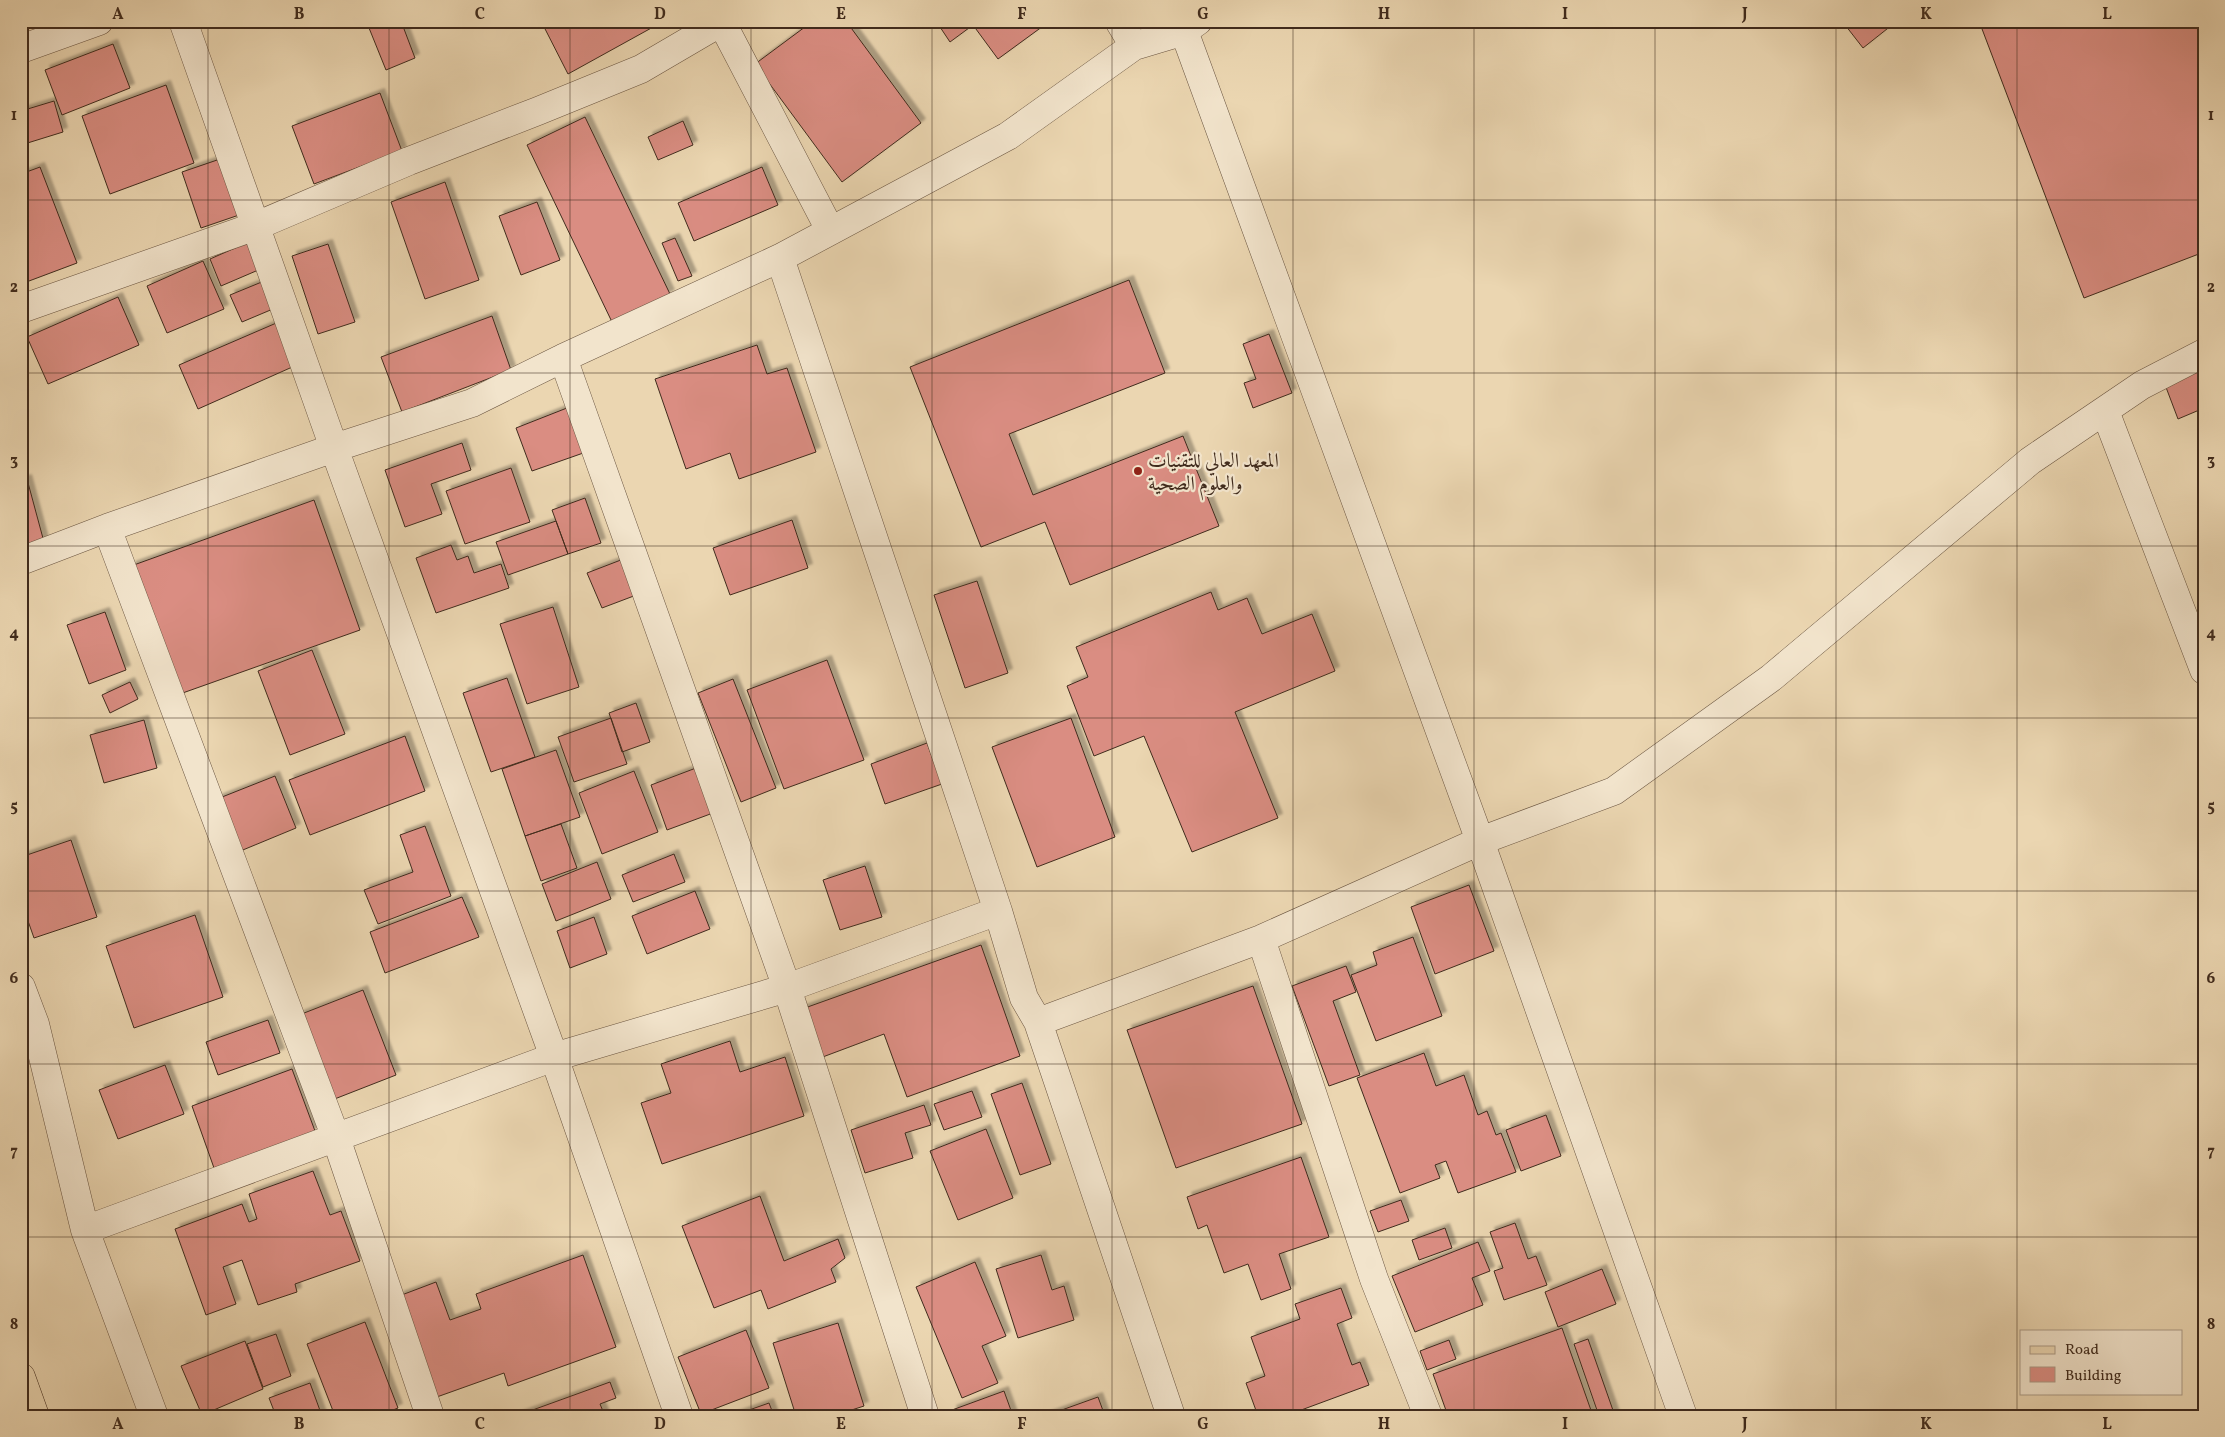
<svg xmlns="http://www.w3.org/2000/svg" width="2225" height="1437" font-family="Vollkorn,Amiri,serif">
<style>
.building{fill:#da8d82;stroke:#402b1d;filter:url(#shadow)}
.lines{fill:none;stroke-linecap:round;stroke-linejoin:round}
.street-casing{stroke:#6b5642;stroke-width:29}
.primary-casing{stroke:#402b1d;stroke-width:29}
.street{stroke:#f2e4cc;stroke-width:28}
.primary{stroke:#ebd6b1;stroke-width:28}
.grid{fill:none;stroke:#402b1d;stroke-width:1;stroke-opacity:0.55}
.poi-dot{fill:#8f2418;stroke:#f2e4cc;stroke-width:2}
.labels{text-anchor:middle;stroke-width:4.5;stroke-linejoin:round;paint-order:stroke}
.poi-label{font-size:20px;fill:#402b1d;stroke:#f2e4cc;text-anchor:start}
.neatline{fill:none;stroke:#402b1d;stroke-width:2}
.grid-label{font-size:16px;text-anchor:middle;font-weight:bold;fill:#402b1d}
</style>
<defs>
<filter id="shadow"><feDropShadow dx="4.5" dy="-4.5" stdDeviation="1" flood-color="#0004"/></filter>
</defs>
<rect width="100%" height="100%" fill="#ebd6b1"/>
<filter id="stains"><feTurbulence type="fractalNoise" baseFrequency=".004" numOctaves="4"/><feColorMatrix values="0 0 0 0 .2 0 0 0 0 .09 0 0 0 0 .02 0 0 0 .5 -.17"/></filter>
<radialGradient id="worn" r=".72"><stop offset=".6" stop-color="#630" stop-opacity="0"/><stop offset="1" stop-color="#630" stop-opacity=".3"/></radialGradient>
<path class="building" d="M372 21H401L415 58 386 70 367 23Z
M541 21H664L568 74Z
M813 21H846L921 123 842 182 755 64Z
M936 21H1050L998 59 973 25 950 42Z
M1842 21H1897L1863 48Z
M1979 21H2204V252L2084 298Z
M113 44 130 88 62 115 45 70Z
M166 85 194 163 110 194 82 116Z
M380 93 402 151 314 184 292 126Z
M54 101 63 132 21 145V111Z
M585 117 670 294 612 322 527 145Z
M683 121 693 145 658 160 648 137Z
M223 158 242 214 201 228 182 172Z
M40 167 77 263 21 284V174Z
M762 167 778 205 694 241 678 203Z
M445 182 479 280 425 299 391 202Z
M537 202 560 260 521 275 499 216Z
M675 238 692 276 678 281 662 243Z
M251 241 263 268 221 286 210 259Z
M328 244 355 322 318 334 292 256Z
M203 261 224 309 167 333 147 286Z
M269 279 280 306 242 322 230 295Z
M1129 280 1165 373 1009 434 1033 495 1183 436 1219 526 1070 585 1045 522 981 547 910 367Z
M118 297 139 345 48 384 27 337Z
M492 316 511 370 402 412 381 357Z
M281 321 299 364 198 409 179 365Z
M1269 334 1292 393 1253 408 1244 383 1256 379 1243 344Z
M757 345 767 374 787 368 816 452 739 479 730 453 686 469 655 379Z
M2204 367V408L2178 419 2164 382Z
M572 406 589 451 532 471 516 428Z
M2204 412V431L2198 414Z
M462 443 471 470 431 484 442 514 405 527 385 470Z
M511 468 530 522 465 544 446 491Z
M27 479 44 542 21 548V481Z
M585 498 601 543 568 554 552 510Z
M314 500 360 630 177 695 131 566Z
M792 520 808 568 730 595 713 548Z
M556 521 568 554 508 575 496 542Z
M451 545 457 560 468 556 474 573 501 564 509 588 436 613 416 558Z
M626 558 639 594 602 608 587 573Z
M977 581 1008 673 965 688 934 595Z
M1211 592 1218 610 1247 598 1262 634 1312 614 1335 671 1235 712 1278 818 1192 852 1144 736 1094 756 1067 686 1088 677 1076 647Z
M553 607 579 687 527 704 500 624Z
M105 612 126 670 89 684 67 625Z
M312 650 345 734 290 755 258 671Z
M827 660 864 760 784 789 747 690Z
M507 678 535 757 491 772 463 693Z
M733 679 776 788 741 802 698 693Z
M130 682 138 699 110 713 102 695Z
M636 703 650 742 622 752 609 713Z
M611 718 627 764 574 782 558 737Z
M1071 718 1115 837 1037 867 992 747Z
M144 720 157 768 104 783 90 735Z
M405 736 425 791 310 835 289 780Z
M927 743 942 784 885 804 871 764Z
M556 750 580 817 525 836 502 769Z
M696 768 713 813 667 830 651 785Z
M634 771 658 832 602 854 579 793Z
M275 776 296 828 238 852 217 799Z
M561 824 577 868 541 881 525 836Z
M425 826 451 896 378 924 364 890 413 872 400 835Z
M71 840 97 917 34 938 21 901V857Z
M674 854 685 882 633 902 622 875Z
M597 862 611 899 556 921 542 884Z
M865 866 882 917 840 930 823 880Z
M1469 885 1494 951 1435 974 1411 907Z
M695 891 710 929 647 954 632 916Z
M462 897 479 937 385 973 370 932Z
M195 915 223 997 134 1028 106 946Z
M594 917 607 954 570 968 557 931Z
M1413 937 1442 1016 1376 1041 1351 975 1377 965 1373 952Z
M981 945 1020 1056 907 1097 884 1034 820 1058 802 1009Z
M1346 966 1356 992 1333 1001 1360 1075 1329 1086 1292 986Z
M1253 986 1302 1124 1176 1168 1127 1030Z
M363 990 396 1075 332 1100 299 1015Z
M268 1020 280 1053 218 1075 206 1042Z
M730 1041 740 1072 785 1057 804 1116 662 1164 641 1103 671 1093 661 1064Z
M1424 1053 1436 1086 1464 1075 1478 1115 1487 1111 1496 1135 1501 1133 1516 1172 1458 1193 1446 1161 1435 1165 1440 1178 1400 1193 1357 1078Z
M165 1065 184 1114 118 1139 99 1090Z
M292 1069 315 1131 214 1168 192 1106Z
M1022 1083 1051 1164 1020 1175 991 1094Z
M972 1091 982 1117 944 1130 934 1104Z
M924 1105 931 1125 905 1133 913 1158 865 1173 851 1130Z
M1546 1115 1561 1156 1521 1171 1506 1130Z
M986 1129 1013 1198 958 1220 930 1151Z
M1301 1157 1329 1237 1279 1254 1291 1289 1261 1300 1248 1264 1224 1273 1207 1225 1198 1229 1187 1197Z
M313 1171 330 1215 341 1211 360 1261 295 1284 297 1292 258 1305 242 1260 223 1267 236 1304 206 1315 175 1229 242 1204 249 1222 257 1219 249 1194Z
M760 1196 784 1261 838 1239 845 1258 831 1269 836 1282 768 1309 761 1290 714 1308 682 1226Z
M1401 1200 1409 1221 1378 1232 1370 1211Z
M1515 1223 1528 1259 1536 1256 1547 1285 1504 1300 1494 1271 1503 1268 1490 1232Z
M1445 1228 1452 1248 1419 1260 1412 1240Z
M1478 1242 1490 1271 1472 1278 1483 1305 1415 1332 1392 1276Z
M583 1255 616 1347 508 1386 504 1373 434 1398 399 1296 436 1282 450 1320 481 1309 476 1294Z
M1041 1255 1052 1290 1064 1286 1074 1320 1018 1338 996 1269Z
M975 1262 1006 1336 982 1346 998 1383 962 1398 916 1287Z
M1602 1269 1616 1304 1558 1327 1545 1292Z
M1341 1288 1352 1318 1337 1324 1352 1365 1360 1362 1369 1385 1285 1416H1258L1246 1383 1265 1376 1251 1337 1300 1319 1295 1304Z
M365 1322 398 1408 378 1416H335L307 1344Z
M838 1323 864 1406 833 1416H796L773 1343Z
M1562 1328 1593 1416H1448L1433 1374Z
M746 1330 769 1388 701 1414 678 1357Z
M276 1334 291 1376 263 1387 247 1344Z
M1588 1339 1615 1416H1599L1574 1344Z
M1449 1340 1456 1359 1427 1370 1420 1351Z
M245 1341 263 1389 202 1415 181 1366Z
M610 1382 616 1398 600 1404 605 1416H516Z
M310 1383 322 1416H276L269 1398Z
M1004 1391 1013 1416H954L952 1410Z
M1098 1397 1105 1416H1045Z
M769 1403 774 1416H732Z"/>
<g class="lines">
<g class="street-casing">
<path id="street" d="M183 21 334 448 554 1057 679 1416
M721 21 830 230
M1119 21 1134 46
M1184 31 1480 841 1683 1416
M21 49 99 21
M780 258 998 911 1024 998 1038 1022 1171 1416
M21 309 256 226 409 161 538 111 641 69 723 21
M563 358 787 988 925 1416
M2105 411 2204 670
M107 528 336 1138 430 1416
M21 561 107 528 334 448 472 403 563 358 780 258 1008 136 1134 46 1184 31 1198 21
M1261 939 1374 1279 1428 1416
M21 987 35 1024 85 1230 154 1416
M1038 1022 1261 939 1480 841 1614 791 1771 678 2030 461 2142 385 2204 353
M85 1230 554 1057 787 988 998 911"/>
</g>
<g class="primary-casing">
<path id="primary" d="M21 1377 35 1416"/>
</g>
<use href="#street" class="street"/>
<use href="#primary" class="primary"/>
</g>
<path class="grid" d="M208 21V1416M389 21V1416M570 21V1416M751 21V1416M932 21V1416M1112 21V1416M1293 21V1416M1474 21V1416M1655 21V1416M1836 21V1416M2017 21V1416M21 200H2204M21 373H2204M21 546H2204M21 718H2204M21 891H2204M21 1064H2204M21 1237H2204"/>
<circle class="poi-dot" cx="1138" cy="471" r="5"/>
<g class="labels">
<g class="poi-label">
<text x="1148" y="467">المعهد العالي للتقنيات<tspan x="1148" dy="23">والعلوم الصحية</tspan></text>
</g>
</g>
<rect width="2225" height="1437" fill="none" stroke="#ebd6b1" stroke-width="55"/>
<rect x="2020" y="1330" width="162" height="65" fill="#f2e4cc" stroke="#ab9a86"/>
<rect x="2030" y="1346" width="25" height="8" fill="#ebd6b1" stroke="#ab9a86"/>
<text x="2065" y="1354" font-size="15" fill="#402b1d">Road</text>
<rect x="2030" y="1367" width="25" height="15" fill="#da8d82" stroke="#ab9a86"/>
<text x="2065" y="1380" font-size="15" fill="#402b1d">Building</text>
<rect x="28" y="28" width="2170" height="1382" class="neatline"/>
<g class="grid-label">
<text x="118" y="19">A</text>
<text x="299" y="19">B</text>
<text x="480" y="19">C</text>
<text x="660" y="19">D</text>
<text x="841" y="19">E</text>
<text x="1022" y="19">F</text>
<text x="1203" y="19">G</text>
<text x="1384" y="19">H</text>
<text x="1565" y="19">I</text>
<text x="1745" y="19">J</text>
<text x="1926" y="19">K</text>
<text x="2107" y="19">L</text>
<text x="14" y="120">1</text>
<text x="2211" y="120">1</text>
<text x="14" y="292">2</text>
<text x="2211" y="292">2</text>
<text x="14" y="465">3</text>
<text x="2211" y="465">3</text>
<text x="14" y="638">4</text>
<text x="2211" y="638">4</text>
<text x="14" y="811">5</text>
<text x="2211" y="811">5</text>
<text x="14" y="983">6</text>
<text x="2211" y="983">6</text>
<text x="14" y="1156">7</text>
<text x="2211" y="1156">7</text>
<text x="14" y="1329">8</text>
<text x="2211" y="1329">8</text>
<text x="118" y="1429">A</text>
<text x="299" y="1429">B</text>
<text x="480" y="1429">C</text>
<text x="660" y="1429">D</text>
<text x="841" y="1429">E</text>
<text x="1022" y="1429">F</text>
<text x="1203" y="1429">G</text>
<text x="1384" y="1429">H</text>
<text x="1565" y="1429">I</text>
<text x="1745" y="1429">J</text>
<text x="1926" y="1429">K</text>
<text x="2107" y="1429">L</text>
</g>
<rect width="100%" height="100%" filter="url(#stains)"/>
<rect width="100%" height="100%" fill="url(#worn)"/>
</svg>
